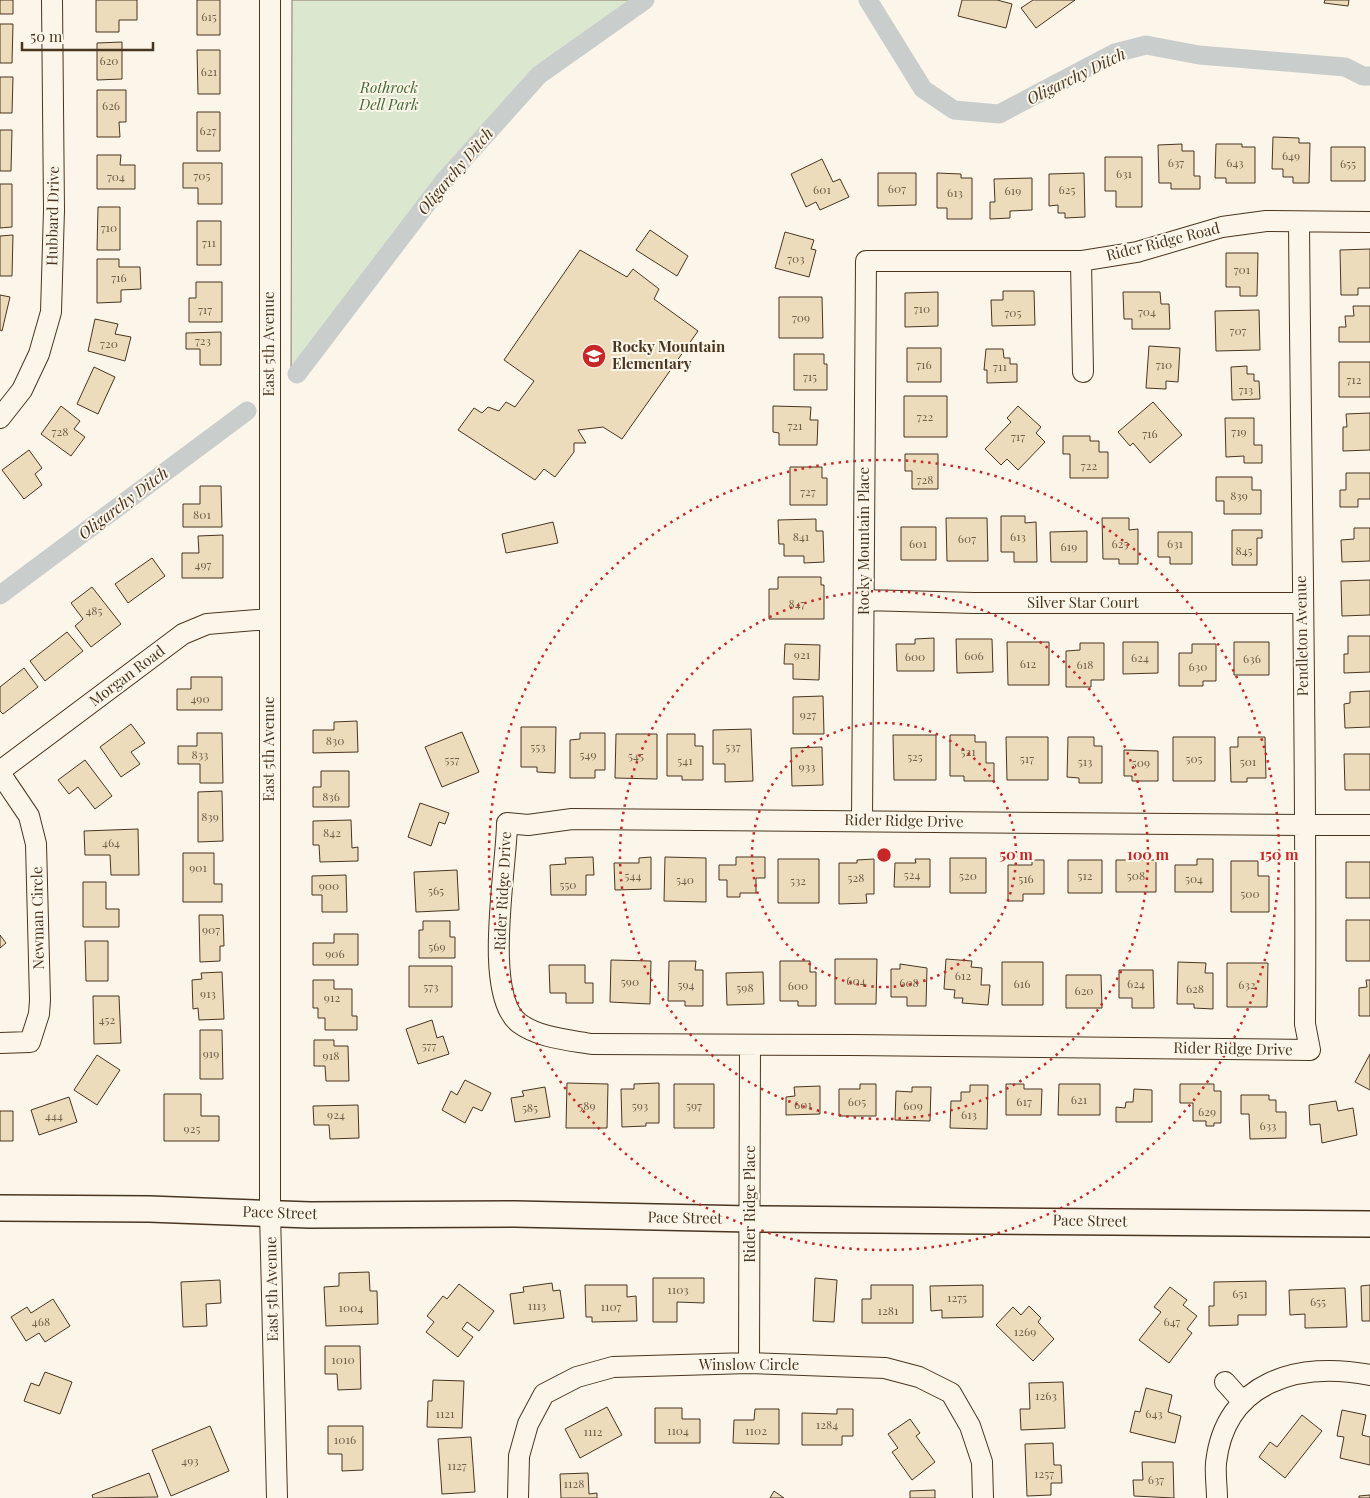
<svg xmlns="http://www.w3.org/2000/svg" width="1370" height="1498" font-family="'Playfair Display',serif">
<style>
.green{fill:#dce7d0;stroke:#887966}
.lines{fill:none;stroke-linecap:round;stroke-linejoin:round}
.canal{stroke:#c9cecd;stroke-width:19}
.building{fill:#ecdcbc;stroke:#4a3520}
.minor-casing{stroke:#4a3520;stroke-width:22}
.major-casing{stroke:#4a3520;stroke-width:28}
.minor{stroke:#fbf6e9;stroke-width:20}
.major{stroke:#fbf6e9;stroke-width:25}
.ring{fill:none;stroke:#c62828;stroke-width:2.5;stroke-dasharray:2.5 5}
.labels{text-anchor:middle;stroke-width:4;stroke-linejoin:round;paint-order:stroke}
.number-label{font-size:12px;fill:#725f47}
.park-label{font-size:15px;font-style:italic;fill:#436837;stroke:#fbf6e9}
.street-label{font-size:15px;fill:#4a3520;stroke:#fbf6e9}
.poi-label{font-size:15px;font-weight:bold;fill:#4a3520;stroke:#fbf6e9;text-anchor:start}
.water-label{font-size:16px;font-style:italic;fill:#4a3520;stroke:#fbf6e9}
.centre{fill:#c62828;stroke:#fbf6e9;stroke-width:2.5}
.ring-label{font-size:15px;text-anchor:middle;font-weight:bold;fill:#c62828;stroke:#fbf6e9;stroke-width:4;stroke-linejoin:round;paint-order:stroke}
</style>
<rect width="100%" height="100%" fill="#fbf6e9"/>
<path class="green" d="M292 0H645L539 75 444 181 291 378Z"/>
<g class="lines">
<path class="canal" d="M868 0 923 89 954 110 999 114 1115 53 1146 45 1199 55 1345 67 1363 76H1370
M297 374 444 181 539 75 645 0
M0 595 247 411"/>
</g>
<path class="building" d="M0 0H13V14H0Z
M96 0H137V20H119V32H96Z
M197 0H220V35H197Z
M962 0H997L1012 4 1006 28 958 16Z
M1033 0H1075L1036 28 1021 8Z
M1325 0H1349L1348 6 1324 3Z
M0 24H13L12 63H0Z
M122 42V79L97 80V43Z
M197 50H220V94H198Z
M0 77H13L12 113H0Z
M97 90H126V122H119L120 137H97Z
M197 112H220V151H197Z
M0 130H12L11 171H0Z
M1273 137 1299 138V143H1310L1309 183H1293V177H1283V169H1272Z
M1182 144V151H1194V176H1200V189H1171V183H1159L1158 145Z
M1216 144H1242V147H1255V183H1226V178H1215Z
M1331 147H1365V181H1331Z
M97 155H121L120 165H135V189H97Z
M1105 157H1142V207H1116V191H1105Z
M822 159 833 182 840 179 849 197 820 210 816 202 806 207 791 174Z
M183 163H222V204H198V188H183Z
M878 173H916V205L878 206Z
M937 173 961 174V178H972V219H947V208H937Z
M1084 173 1085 217 1065 218V213H1058V205L1049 206V174Z
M1032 178V210L1010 211V218L990 219V202H995L994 179Z
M0 184H12V227L0 228Z
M98 207H120V250H97Z
M197 221H221V265H197Z
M650 230 688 256 677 276 636 250Z
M785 232 814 240 811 249 816 250 809 277 775 268Z
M13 235 12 276H0V236Z
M1370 249V288H1358V295H1341L1340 250Z
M580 250 627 277 633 269 659 289 654 299 698 331 622 439 603 427 578 430 586 443H574V452L555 477 544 469 535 480 458 430 474 408 482 413 488 407 499 411 506 402 515 407 534 381 504 360Z
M1226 253H1258L1257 296H1240V287H1226Z
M97 259H119V267H140L141 289 121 290V302L97 303Z
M196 282H222V322H189V298H196Z
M1003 291H1034L1035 325 992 326 991 300H1003Z
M938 292V326L905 327V293Z
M1123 292H1160L1161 304H1169L1170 329H1132V319H1124Z
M0 295 10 297 2 331 0 330Z
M779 297H822L823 338H779Z
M1353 306H1370V342H1339V327H1346L1345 316H1354Z
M1259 310 1260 350 1216 351 1215 311Z
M95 319 118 324 115 334 131 337 125 361 88 351Z
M221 332V365H200V349H186V333Z
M1149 346 1180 348 1178 382 1166 381V389L1146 388Z
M907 348H941V382H907Z
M986 349H1003L1004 358H1010V364H1017V382L987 383V370H984Z
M794 354H824V364H827V390H794Z
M1339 362H1370V397H1339Z
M1247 366V374H1254V381H1259L1260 399 1232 400 1231 367Z
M94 367 115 377 98 414 77 404Z
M904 396H947V437H904Z
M1153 402 1182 435 1150 463 1133 443 1130 446 1118 432Z
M61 406 80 421 74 429 85 437 71 456 41 434Z
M773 406 811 407 810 420H818L817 445H779V433L773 432Z
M1018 406 1041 427 1036 433 1045 442 1018 470 1007 459 1001 465 985 449 1011 422 1007 418Z
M1370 413V450L1343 451V427H1347L1346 414Z
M1225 418H1254V445H1262V463H1244V456L1226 457Z
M1063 436H1090V441H1099V452H1108V478H1070V454H1063Z
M29 450 42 468 35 474 42 485 24 499 2 470Z
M905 454H938V489H912V471H905Z
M790 467H822V478H827V505H790Z
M1346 473H1370V499H1358V507H1340V490H1346Z
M1216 477H1252V490H1261V514H1224V501H1216Z
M200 486H221L222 527H183V504H200Z
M1001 516H1025V523L1036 522 1037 562H1014V552H1001Z
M946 518H987L988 561H947Z
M1102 518H1129V530L1138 529V564H1119V559H1103Z
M816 519V531H823L824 562 804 563V556H784V544H779L778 520Z
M553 522 558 543 506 553 502 534Z
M901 527H936V560H901Z
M1354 528H1370V561L1342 562 1341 540 1354 539Z
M1232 530H1262V538H1257V565H1232Z
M1087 531V562H1051L1050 532Z
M1158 532H1192V564H1170V557H1158Z
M223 535V578H182V553H199L198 536Z
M152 558 165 576 128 603 115 584Z
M778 577H821V585H824V619H769V589H778Z
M1370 580V615L1342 616 1341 581Z
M92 587 121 624 91 647 75 626 83 619 71 603Z
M67 632 83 651 45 681 30 661Z
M1348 636H1370V672L1344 673V654H1348Z
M934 638V671H897L896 644H915V639Z
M956 639H992L993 672 957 673Z
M1007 642H1049V685H1008Z
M1123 642H1158V673L1123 674Z
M1234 642H1269V675H1234Z
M1080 643H1104V680H1091V687H1066V651L1080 650Z
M785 644 820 645 819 680 793 679V664H784Z
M1192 644H1216V681H1203V686H1179V653H1192Z
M24 668 38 687 3 714 0 711V687Z
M191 677H222V710H177V689H191Z
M1370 691V727L1345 728 1344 704 1350 703V692Z
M823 696 824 734H793V697Z
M357 721 358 752 313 753V730H334V722Z
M131 724 145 743 131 752 140 764 121 777 100 747Z
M521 727H556L555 773 537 772V767H521Z
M751 729 753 781 725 782V764H713V730Z
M462 732 479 772 442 787 425 747Z
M197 733H222L223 783H200V764H178V746H197Z
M580 733H605V770H595V778H570V740L580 739Z
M616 734H657V779L615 778Z
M667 734H695V746H703V780H682V776H667Z
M893 735H936V780H894Z
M950 735H975V742H986V763H994V781H964V776H950Z
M1006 737H1048V780H1007Z
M1068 737H1094V746H1102V783H1079V778L1067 777Z
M1173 737H1215V781H1173Z
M1238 737H1265L1266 778H1247V782H1231L1230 747H1238Z
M822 747 823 785 792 786 791 748Z
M1124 750 1158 751V781H1132V776H1124Z
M1344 754H1370V790H1345Z
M85 760 112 796 95 809 78 787 69 794 58 780Z
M321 771H349V807H313V787H321Z
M222 791 223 841 198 842V792Z
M420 803 449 813 445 824 439 822 431 846 408 837Z
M351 820 352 848 358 847V861L320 862 319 845H313V821Z
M138 829 139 875H111L110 855H85L84 831Z
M183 853H214V884H222V902H183Z
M593 857 594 875H586V895H551L550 865 566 864 565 858Z
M651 857V889L615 890 614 863H639V858Z
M665 857 706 858V902L664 901Z
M736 857H765V878H756V893H740V897H727V880H719V865H736Z
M950 858H986V893H950Z
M778 859H819V903H778Z
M874 859V894H866L867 903 839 904V863H857V860Z
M915 859H930V887H894L895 863H916Z
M1197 859H1213V892H1175V865H1197Z
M1032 860H1044V894H1023V901H1008V865H1032Z
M1068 860H1102V893H1068Z
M1116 860H1156V892H1116Z
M1231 861H1258V876H1269V912H1231Z
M1346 862H1370V898H1346Z
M457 870 459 910 416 912 414 872Z
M346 875 347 912H322V895H312V876Z
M83 882H106V909H119V927H83Z
M199 915H223L224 946H220V961L200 962Z
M1346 920H1370V961H1346Z
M423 921H450V937H455V958H419V930H423Z
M334 934H358V965H313V943H334Z
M0 935 6 943 0 948Z
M85 941H108V981H86Z
M835 959H877L876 1004H835Z
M946 959 972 961 971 967 982 968 981 985H990L988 1005 962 1003 963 998H954L955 990 944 989Z
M611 960 651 961 650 1004 610 1002Z
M669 961H696L695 970H703V1006H685V1001H668Z
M780 961H810V972H816V1006H798V1001H780Z
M1002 962H1043V1005H1002Z
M1178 962 1206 963 1205 973H1213V1009L1194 1008V1004H1177Z
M1227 963H1268L1267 1007H1227Z
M900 964 927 968 926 1006H907V997H891V969H900Z
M549 965H585V983H593V1003H566V993H550Z
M409 966H452V1007H409Z
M1119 970H1153L1154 1008H1132V998H1119Z
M222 972 224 1019 199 1020 198 1008 193 1009 192 980 202 979 201 973Z
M763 972 764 1004 727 1005 726 973Z
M1066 975H1101L1102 1008H1066Z
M313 980H334V989H352V1016H357V1030H325V1018H318V1008H313Z
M1366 980H1370V1016H1359V988L1367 987Z
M93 996H119L121 1043 94 1044Z
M432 1020 437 1038 443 1036 449 1054 418 1064 406 1029Z
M200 1030H222L223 1079H200Z
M314 1040H334V1046H348L349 1081H326L325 1066H314Z
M1370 1054V1090L1355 1082Z
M97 1055 120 1070 97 1105 74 1090Z
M465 1080 491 1093 482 1111 473 1107 465 1123 442 1110 451 1091 457 1095Z
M567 1083 608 1084 607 1128H566Z
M659 1083V1123H646V1126L622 1127 621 1089H634V1084Z
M674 1084H714V1128H674Z
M860 1084H876V1116H839V1089H860Z
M1006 1084H1024V1089H1042L1041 1115H1006Z
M1059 1084H1100V1115H1058Z
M1180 1084H1214V1091H1221V1123H1214V1126H1206V1121H1193V1103H1180Z
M970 1085H988L987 1129 950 1128 951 1101H961V1092H970Z
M820 1086V1114L786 1115V1097L795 1096 794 1087Z
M545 1087 550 1117 515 1122 511 1098 524 1096 522 1091Z
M912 1087H931L930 1121 895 1120 896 1091 912 1092Z
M1134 1089 1152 1090V1122H1116V1107L1125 1108 1126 1102H1133Z
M164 1094H201V1116H219V1141H164Z
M1241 1095H1269V1100H1276V1112H1286V1138L1250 1139 1249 1114H1241Z
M69 1097 77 1122 39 1135 31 1110Z
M1336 1101 1338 1111 1353 1108 1357 1135 1322 1143 1320 1124 1310 1125 1309 1105Z
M358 1105 359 1138 330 1139 329 1125H314L313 1106Z
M0 1111H13V1141H0Z
M369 1272 370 1291H377L378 1324 326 1326 324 1287 339 1286V1273Z
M653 1278H704V1303L677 1302V1322H653Z
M815 1278 837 1280 834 1322 813 1321Z
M220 1280 221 1303 206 1304 207 1326 183 1327 181 1282Z
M1266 1281V1315H1238V1325L1209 1326V1306H1214V1282Z
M552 1283 553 1291 560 1290 564 1318 514 1324 510 1294 524 1292 523 1287Z
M459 1284 494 1311 479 1331 467 1322 462 1329 473 1337 458 1357 426 1332 434 1322 427 1316 443 1296 447 1299Z
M585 1285H627V1297L636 1296 637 1321 592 1322V1317H586Z
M871 1285H913V1323H862V1299H871Z
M983 1285V1317L942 1318V1310L931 1311 930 1286Z
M1370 1285V1321H1362L1361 1286Z
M1170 1287 1187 1300 1183 1305 1197 1316 1187 1329 1192 1333 1169 1363 1139 1340 1161 1312 1154 1307Z
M1345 1288 1347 1327 1305 1328V1314L1290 1315 1289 1290Z
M53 1299 70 1326 45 1342 39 1333 26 1341 11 1317 27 1307 31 1313Z
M1029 1306 1041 1318 1038 1322 1054 1339 1033 1361 996 1325 1013 1307 1021 1315Z
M325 1346H360L361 1389 338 1390 337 1374H325Z
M45 1372 72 1382 60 1414 24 1401 31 1383 39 1386Z
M433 1380 464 1381 462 1428 427 1427 428 1401H432Z
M1063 1382 1065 1428 1021 1430 1020 1409H1030L1029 1383Z
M1146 1388 1172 1395 1168 1412 1181 1416 1175 1443 1130 1432 1135 1411 1140 1412Z
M607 1407 622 1435 580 1458 565 1429Z
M655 1408H682V1419H700V1443H655Z
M755 1409H779V1444L733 1443 734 1420H754Z
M837 1409H853V1436H842V1445H802V1413L837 1414Z
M1342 1410 1366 1415 1362 1435 1370 1437V1465L1340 1458 1344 1437 1337 1436Z
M1302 1415 1322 1431 1285 1478 1259 1457 1270 1442 1277 1447Z
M910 1419 920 1433 916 1436 935 1462 912 1480 892 1452 898 1448 888 1434Z
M210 1426 229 1471 171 1496 152 1450Z
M328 1426H363V1470L342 1471V1454H328Z
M471 1437 475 1492 442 1494 438 1439Z
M1053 1443 1054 1465H1061L1062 1483H1051V1495L1027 1496 1025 1444Z
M1142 1462H1173L1174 1498 1134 1496 1133 1480H1143Z
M149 1473 158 1497 93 1498 92 1495Z
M588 1473 589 1494 597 1493V1498H561L560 1474Z
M935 1490V1498H910V1491Z
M774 1491 784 1498H770Z
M1370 1495V1498H1359V1496Z"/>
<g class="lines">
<g class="minor-casing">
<path id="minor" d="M270 0V1213L277 1498
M1299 222C1301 489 1307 757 1305 1024L1310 1050 852 1045 592 1044C569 1040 539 1038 519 1023 482 994 507 866 507 823L528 825 572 819 1306 825H1370
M1081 261 1083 372
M0 418 22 390 39 354 51 312 54 210 52 0
M864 600 974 603H1301
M0 771 183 634 207 624 269 619
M0 773 29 816 36 844 40 1000 39 1014 30 1042 0 1043
M862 820 866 261H1081L1137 252 1222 227 1266 221 1370 222
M749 1363 750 1045
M1225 1382 1242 1401
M518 1498 519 1456 528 1424 544 1394 577 1377 613 1367 749 1363 885 1368 919 1377 951 1393 970 1426 982 1462 983 1498
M1217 1498C1217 1487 1215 1475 1216 1463 1225 1381 1299 1361 1370 1375"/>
</g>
<g class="major-casing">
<path id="major" d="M0 1208 149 1209 310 1215 515 1214 750 1219 1370 1224"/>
</g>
<use href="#minor" class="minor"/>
<use href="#major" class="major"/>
</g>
<g class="ring">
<circle cx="884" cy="855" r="132"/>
<circle cx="884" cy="855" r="264"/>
<circle cx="884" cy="855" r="395"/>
</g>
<defs>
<g id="school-disc" transform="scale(1.25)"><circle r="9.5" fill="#c62828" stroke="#fbf6e9"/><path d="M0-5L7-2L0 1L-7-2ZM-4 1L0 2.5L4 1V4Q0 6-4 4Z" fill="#fff"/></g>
</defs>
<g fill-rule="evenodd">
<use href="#school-disc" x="594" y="356"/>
</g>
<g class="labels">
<g class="number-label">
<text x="209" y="21">615</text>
<text x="109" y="65">620</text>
<text x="209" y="76">621</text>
<text x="111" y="110">626</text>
<text x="208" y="135">627</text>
<text x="1291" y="160">649</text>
<text x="1176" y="167">637</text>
<text x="1235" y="167">643</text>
<text x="1348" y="168">655</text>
<text x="1124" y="178">631</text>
<text x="202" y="180">705</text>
<text x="116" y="181">704</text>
<text x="897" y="193">607</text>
<text x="822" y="194">601</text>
<text x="1067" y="194">625</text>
<text x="1013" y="195">619</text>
<text x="955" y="197">613</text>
<text x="109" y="232">710</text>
<text x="209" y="247">711</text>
<text x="796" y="263">703</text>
<text x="1242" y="274">701</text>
<text x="119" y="282">716</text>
<text x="922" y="313">710</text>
<text x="205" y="314">717</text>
<text x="1147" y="316">704</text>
<text x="1013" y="317">705</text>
<text x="801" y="322">709</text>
<text x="1238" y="335">707</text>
<text x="203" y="345">723</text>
<text x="109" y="348">720</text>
<text x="924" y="369">716</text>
<text x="1164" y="369">710</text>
<text x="1000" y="371">711</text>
<text x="810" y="381">715</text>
<text x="1354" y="384">712</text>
<text x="1246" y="394">713</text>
<text x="925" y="421">722</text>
<text x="795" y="430">721</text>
<text x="60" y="436">728</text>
<text x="1239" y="436">719</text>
<text x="1150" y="438">716</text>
<text x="1018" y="441">717</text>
<text x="1089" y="470">722</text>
<text x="925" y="484">728</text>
<text x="808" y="496">727</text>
<text x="1239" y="500">839</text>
<text x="202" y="519">801</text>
<text x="801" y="541">841</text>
<text x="1018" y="541">613</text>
<text x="967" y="543">607</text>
<text x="918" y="548">601</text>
<text x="1120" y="548">625</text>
<text x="1175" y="548">631</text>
<text x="1069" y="551">619</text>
<text x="1244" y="555">845</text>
<text x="203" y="569">497</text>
<text x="797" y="608">847</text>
<text x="94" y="615">485</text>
<text x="802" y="659">921</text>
<text x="974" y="660">606</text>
<text x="915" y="661">600</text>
<text x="1140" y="662">624</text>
<text x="1252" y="663">636</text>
<text x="1028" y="668">612</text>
<text x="1085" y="669">618</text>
<text x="1198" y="671">630</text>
<text x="200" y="703">490</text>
<text x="808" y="719">927</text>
<text x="335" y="745">830</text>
<text x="538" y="751">553</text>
<text x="733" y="751">537</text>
<text x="968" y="756">521</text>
<text x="200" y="759">833</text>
<text x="588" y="759">549</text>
<text x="636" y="760">545</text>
<text x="915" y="761">525</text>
<text x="1027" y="763">517</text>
<text x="1194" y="763">505</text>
<text x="452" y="764">557</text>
<text x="685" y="765">541</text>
<text x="1085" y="766">513</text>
<text x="1248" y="766">501</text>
<text x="1141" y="767">509</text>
<text x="807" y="771">933</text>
<text x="331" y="801">836</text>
<text x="210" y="821">839</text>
<text x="332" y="837">842</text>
<text x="111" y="847">464</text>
<text x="198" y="872">901</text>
<text x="912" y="879">524</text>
<text x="633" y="880">544</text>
<text x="968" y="880">520</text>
<text x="1085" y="880">512</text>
<text x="1136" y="880">508</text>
<text x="856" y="882">528</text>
<text x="1026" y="883">516</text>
<text x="1194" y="883">504</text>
<text x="685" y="884">540</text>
<text x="798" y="885">532</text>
<text x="568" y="889">550</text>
<text x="329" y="890">900</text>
<text x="436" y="895">565</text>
<text x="1250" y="898">500</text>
<text x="211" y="934">907</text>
<text x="437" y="951">569</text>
<text x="335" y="958">906</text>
<text x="963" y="980">612</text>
<text x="856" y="985">604</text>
<text x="630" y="986">590</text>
<text x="909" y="987">608</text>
<text x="1022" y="988">616</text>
<text x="1136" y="988">624</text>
<text x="686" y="989">594</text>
<text x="1247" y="989">632</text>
<text x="798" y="990">600</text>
<text x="431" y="991">573</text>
<text x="745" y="992">598</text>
<text x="1195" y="993">628</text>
<text x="1084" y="995">620</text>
<text x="208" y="998">913</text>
<text x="332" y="1002">912</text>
<text x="107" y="1024">452</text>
<text x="429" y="1050">577</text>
<text x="211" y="1058">919</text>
<text x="331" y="1060">918</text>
<text x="1079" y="1104">621</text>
<text x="857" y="1106">605</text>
<text x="1024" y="1106">617</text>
<text x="803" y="1109">601</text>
<text x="587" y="1110">589</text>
<text x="640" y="1110">593</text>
<text x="694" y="1110">597</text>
<text x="913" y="1110">609</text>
<text x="530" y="1112">585</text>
<text x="1207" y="1116">629</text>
<text x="336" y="1119">924</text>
<text x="969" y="1119">613</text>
<text x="54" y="1120">444</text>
<text x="1268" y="1130">633</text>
<text x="192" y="1133">925</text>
<text x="678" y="1294">1103</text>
<text x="1240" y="1298">651</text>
<text x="957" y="1302">1275</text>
<text x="1318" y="1306">655</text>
<text x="537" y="1310">1113</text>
<text x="611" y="1311">1107</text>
<text x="351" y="1312">1004</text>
<text x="888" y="1315">1281</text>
<text x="41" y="1326">468</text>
<text x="1172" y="1326">647</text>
<text x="1025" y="1336">1269</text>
<text x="343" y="1364">1010</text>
<text x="1046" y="1400">1263</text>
<text x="445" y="1418">1121</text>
<text x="1154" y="1418">643</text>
<text x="827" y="1429">1284</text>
<text x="678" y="1435">1104</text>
<text x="756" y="1435">1102</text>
<text x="593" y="1436">1112</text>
<text x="345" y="1444">1016</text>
<text x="190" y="1465">493</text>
<text x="457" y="1470">1127</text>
<text x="1044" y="1478">1257</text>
<text x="1156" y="1484">637</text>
<text x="574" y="1488">1128</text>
</g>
<g class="park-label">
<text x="389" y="93">Rothrock<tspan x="389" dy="17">Dell Park</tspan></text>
</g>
<g class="street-label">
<text transform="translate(53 216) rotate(-89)" y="5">Hubbard Drive</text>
<text transform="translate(1163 242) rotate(-14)" y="5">Rider Ridge Road</text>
<text transform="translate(269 344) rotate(-90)" y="5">East 5th Avenue</text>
<text transform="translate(864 541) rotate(-90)" y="5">Rocky Mountain Place</text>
<text x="1083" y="608">Silver Star Court</text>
<text transform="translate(1302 636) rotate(-91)" y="5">Pendleton Avenue</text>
<text transform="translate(127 676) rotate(-37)" y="5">Morgan Road</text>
<text transform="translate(269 749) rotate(-90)" y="5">East 5th Avenue</text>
<text transform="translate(904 821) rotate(1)" y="5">Rider Ridge Drive</text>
<text transform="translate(503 891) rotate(-87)" y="5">Rider Ridge Drive</text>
<text transform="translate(38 918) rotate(-91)" y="5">Newman Circle</text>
<text transform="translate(1233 1049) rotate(1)" y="5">Rider Ridge Drive</text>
<text transform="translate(750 1204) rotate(-90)" y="5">Rider Ridge Place</text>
<text transform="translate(280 1213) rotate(2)" y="5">Pace Street</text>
<text transform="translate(685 1218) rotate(1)" y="5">Pace Street</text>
<text transform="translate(1090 1221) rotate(1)" y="5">Pace Street</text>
<text transform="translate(272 1289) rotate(-91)" y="5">East 5th Avenue</text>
<text x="749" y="1370">Winslow Circle</text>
</g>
<g class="poi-label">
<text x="612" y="352">Rocky Mountain<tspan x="612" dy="17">Elementary</tspan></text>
</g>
<g class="water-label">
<text transform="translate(1076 76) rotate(-26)" y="6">Oligarchy Ditch</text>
<text transform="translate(455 171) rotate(-50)" y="6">Oligarchy Ditch</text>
<text transform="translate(123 503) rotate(-37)" y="6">Oligarchy Ditch</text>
</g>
</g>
<circle cx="884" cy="855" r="8" class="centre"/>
<g class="ring-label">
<text x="1016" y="860">50 m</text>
<text x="1148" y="860">100 m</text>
<text x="1279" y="860">150 m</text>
</g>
<path d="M22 42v8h131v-8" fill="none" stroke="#4a3520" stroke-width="2.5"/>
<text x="30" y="42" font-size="15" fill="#4a3520" stroke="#fbf6e9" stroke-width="4" paint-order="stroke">50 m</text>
</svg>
